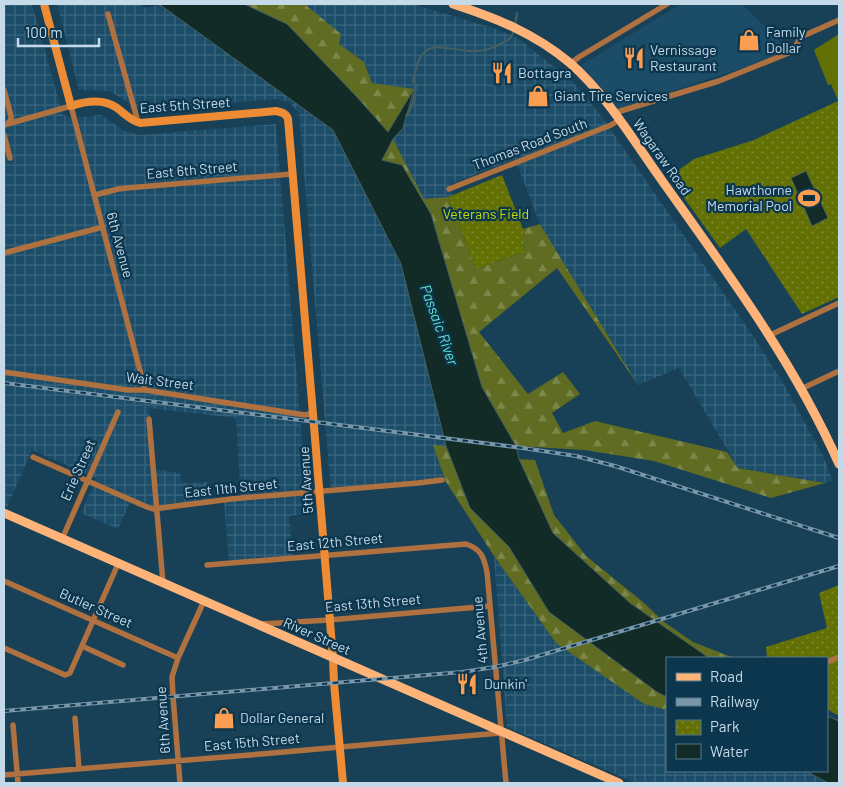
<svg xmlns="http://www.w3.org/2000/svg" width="843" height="787" font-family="Barlow,sans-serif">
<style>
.built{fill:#1b4c68}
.industrial{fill:url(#industrial-grid)}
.green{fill:#627004}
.forest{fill:url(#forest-firs)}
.park{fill:url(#park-dots)}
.water{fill:#122b26;stroke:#486060}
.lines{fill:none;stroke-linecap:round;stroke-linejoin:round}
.stream{stroke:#486060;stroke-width:2}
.street{stroke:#af7140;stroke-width:5.5}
.secondary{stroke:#ee8c35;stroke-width:8}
.primary{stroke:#feb379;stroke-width:9}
.rail-casing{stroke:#7997a9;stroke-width:4}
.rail{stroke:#0c364d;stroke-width:2;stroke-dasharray:5.5;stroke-linecap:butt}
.labels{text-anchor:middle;stroke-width:4.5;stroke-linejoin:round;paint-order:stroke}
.poi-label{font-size:14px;fill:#c5dae9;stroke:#0c364d;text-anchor:start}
.street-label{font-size:14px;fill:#c5dae9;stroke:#0c364d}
.park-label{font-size:14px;fill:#c3dc0a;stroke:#0c364d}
.water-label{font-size:15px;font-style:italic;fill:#65e0c7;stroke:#0c364d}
</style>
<defs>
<pattern id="industrial-grid" width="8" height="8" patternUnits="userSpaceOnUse" patternTransform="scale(1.25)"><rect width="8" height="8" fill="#1b4c68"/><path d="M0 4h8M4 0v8" fill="none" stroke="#3b657e"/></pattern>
<pattern id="forest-firs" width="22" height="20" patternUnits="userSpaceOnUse" patternTransform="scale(1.25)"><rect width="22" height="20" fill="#606c21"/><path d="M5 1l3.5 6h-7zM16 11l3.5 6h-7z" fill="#7c874c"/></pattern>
<pattern id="park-dots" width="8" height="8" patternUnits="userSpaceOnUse" patternTransform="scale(1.25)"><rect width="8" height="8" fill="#627004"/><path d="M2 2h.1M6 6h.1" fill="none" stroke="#7e8a35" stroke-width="1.8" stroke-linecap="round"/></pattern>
</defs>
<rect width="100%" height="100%" fill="#184158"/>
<path class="built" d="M681 4H742L789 50 745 67 618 109 581 65Z"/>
<path class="industrial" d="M4 4H32L63 115 71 118 101 115 125 131 140 135 276 124 308 513 289 516 293 559 229 564 224 501 241 499 236 418 149 408 154 469 180 473 182 483 209 482 212 501 158 512 131 500 118 529 81 513 96 478 32 450 7 507 4 505Z
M57 4H139L146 8 161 5 333 130 401 264 446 446 433 445 446 482 331 492 299 113 289 102 276 99 141 110 109 91 79 90Z
M309 4H413L496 29 519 39 572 81 602 117 753 336 785 386 823 456 833 481 825 483 738 468 679 368 638 385 540 224 515 159 449 185 453 195 448 197 424 200 393 139 403 128 372 83 364 62 339 44 307 6Z
M494 556 556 643 644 704 667 710V771H806L828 783H636L507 727Z"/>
<path class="green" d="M839 34V103L831 84 828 85 814 50Z"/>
<path class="forest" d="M244 4H309L307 6 341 34 339 44 364 62 372 83 414 89 388 132 356 96 287 24Z
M393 139 424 199 448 197 476 269 525 252 523 229 540 224 638 385 557 268 479 332 528 394 563 372 580 394 552 413 563 433 595 421 727 452 738 468 825 483 771 498 654 461 584 450 516 446 482 387 431 214 381 160Z
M433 445 446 446 470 508 509 547 549 612 657 692 667 697V710L644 704 556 643 494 556 446 482Z
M519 459 535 460 554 515 586 556 643 602 664 622 693 642 734 658H709L630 603 553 533Z"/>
<path class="park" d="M838 101 839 103V297L802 314 746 229 720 248 669 177 694 159 754 140Z
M502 175 523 229 525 252 476 269 448 197Z
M839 585V716L827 709V658H767L766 647 827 628 819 593Z"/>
<path class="water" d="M159 4H244L287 24 356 96 388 132 414 89 403 128 393 139 382 160 402 165 431 214 482 387 516 446 519 459 553 533 630 603 709 658H667V697L657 692 549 612 509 547 470 508 446 446 401 264 333 130Z
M806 171 828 218 812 226 791 178Z
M827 716 839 721V783H828L806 771H827Z"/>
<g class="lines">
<path class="stream" d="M515 25 517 13
M406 116C413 108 415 97 416 86L413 81C416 71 417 57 427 50 436 44 458 50 469 51 480 52 492 49 502 43 509 40 512 38 514 30"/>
<path class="street" d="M108 14 138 122
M570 64 579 57 667 4
M4 90 11 116V120L8 123
M614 113 719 81 791 52C797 47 797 40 803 36L839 20
M4 125 71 106 145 390
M4 135 10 158
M449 189 611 125 619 120
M95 195 118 189 127 188 292 174
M4 253 103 227
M768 336 839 303
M4 372 128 390H145L305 415 313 413
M801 389 839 371
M149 419 163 583
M33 457 147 507 153 509 231 499 418 483 442 480
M62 539 118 412
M207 565 466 544C481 549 484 557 487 572L506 783
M4 581 178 658
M261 624 329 620 490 606
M82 646 123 665
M4 648 65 675 70 673 118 564
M827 662 839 657
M75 718 79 769
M13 725 18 783
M4 775 261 754 500 733 502 732
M180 783 173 696 172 677 178 658 204 601"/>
<path class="secondary" d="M44 4 71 106C86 101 103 98 117 108 125 114 130 120 140 123L276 111C281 112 286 113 288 119L314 426 333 658 334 683 343 783"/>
<path class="primary" d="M453 4C496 18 534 33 570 63 606 94 635 143 663 182 727 272 794 362 839 464
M4 513 619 783"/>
<g class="rail-casing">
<path id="rail" d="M4 383 523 448 576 456 615 466 839 538
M4 711 462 672 495 667 525 660 839 566"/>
</g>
<use href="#rail" class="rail"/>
</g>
<defs>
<g id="shop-bare" transform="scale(1.725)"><path d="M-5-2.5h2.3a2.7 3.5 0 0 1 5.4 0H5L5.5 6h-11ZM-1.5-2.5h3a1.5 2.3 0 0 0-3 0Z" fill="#fb9e51" stroke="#0c364d" stroke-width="2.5" paint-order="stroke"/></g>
<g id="restaurant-bare" transform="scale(1.725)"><path d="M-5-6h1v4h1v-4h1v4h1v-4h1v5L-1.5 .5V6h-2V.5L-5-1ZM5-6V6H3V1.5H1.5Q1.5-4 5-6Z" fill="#fb9e51" stroke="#0c364d" stroke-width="2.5" paint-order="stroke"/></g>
<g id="stadium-bare" transform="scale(1.725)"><path d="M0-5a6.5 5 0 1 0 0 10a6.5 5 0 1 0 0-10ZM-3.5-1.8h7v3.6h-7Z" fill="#fb9e51" stroke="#0c364d" stroke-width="2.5" paint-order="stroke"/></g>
</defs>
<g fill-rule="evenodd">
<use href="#shop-bare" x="749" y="40"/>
<use href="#restaurant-bare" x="634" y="58"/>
<use href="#restaurant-bare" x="502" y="73"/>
<use href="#shop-bare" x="538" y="96"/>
<use href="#stadium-bare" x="809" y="198"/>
<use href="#restaurant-bare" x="467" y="684"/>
<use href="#shop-bare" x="224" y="718"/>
</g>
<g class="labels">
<g class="poi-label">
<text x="766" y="37">Family<tspan x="766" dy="16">Dollar</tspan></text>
<text x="650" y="55">Vernissage<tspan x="650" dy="16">Restaurant</tspan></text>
<text x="518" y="78">Bottagra</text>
<text x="554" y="101">Giant Tire Services</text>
<text x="792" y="195" text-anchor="end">Hawthorne<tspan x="792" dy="16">Memorial Pool</tspan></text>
<text x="484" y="689">Dunkin'</text>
<text x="240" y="723">Dollar General</text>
</g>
<g class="street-label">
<text transform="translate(185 105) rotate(-4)" y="5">East 5th Street</text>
<text transform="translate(530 144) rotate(-21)" y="5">Thomas Road South</text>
<text transform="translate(662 157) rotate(55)" y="5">Wagaraw Road</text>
<text transform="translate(192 170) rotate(-5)" y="5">East 6th Street</text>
<text transform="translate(120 245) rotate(75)" y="5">6th Avenue</text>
<text transform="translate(160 381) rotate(7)" y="5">Wait Street</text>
<text transform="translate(78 470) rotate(-66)" y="5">Erie Street</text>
<text transform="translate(306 480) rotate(-94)" y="5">5th Avenue</text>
<text transform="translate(231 488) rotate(-6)" y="5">East 11th Street</text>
<text transform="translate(335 542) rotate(-5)" y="5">East 12th Street</text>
<text transform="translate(373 603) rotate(-5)" y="5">East 13th Street</text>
<text transform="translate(96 608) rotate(24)" y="5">Butler Street</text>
<text transform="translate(480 630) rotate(-95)" y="5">4th Avenue</text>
<text transform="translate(317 636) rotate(24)" y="5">River Street</text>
<text transform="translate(163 720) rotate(-94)" y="5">6th Avenue</text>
<text transform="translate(252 742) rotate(-5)" y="5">East 15th Street</text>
</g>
<g class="park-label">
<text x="486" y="219">Veterans Field</text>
</g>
<g class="water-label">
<text transform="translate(439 325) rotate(70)" y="5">Passaic River</text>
</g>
</g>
<rect width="843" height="787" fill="none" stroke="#c5dae9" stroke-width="10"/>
<rect x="666" y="657" width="162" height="115" fill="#0c364d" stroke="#56788b"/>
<rect x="676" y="673" width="25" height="8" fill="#feb379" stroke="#56788b"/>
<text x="710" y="682" font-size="15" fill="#c5dae9">Road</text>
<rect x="676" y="698" width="25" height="8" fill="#7997a9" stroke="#56788b"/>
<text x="710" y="707" font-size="15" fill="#c5dae9">Railway</text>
<rect x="676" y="720" width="25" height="15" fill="url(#park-dots)" stroke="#56788b"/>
<text x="710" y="732" font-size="15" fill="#c5dae9">Park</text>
<rect x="676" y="744" width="25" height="15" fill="#122b26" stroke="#56788b"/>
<text x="710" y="757" font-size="15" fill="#c5dae9">Water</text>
<path d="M18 38v8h81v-8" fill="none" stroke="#c5dae9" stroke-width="2.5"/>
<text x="25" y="38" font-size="15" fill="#c5dae9" stroke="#0c364d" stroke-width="4" paint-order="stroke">100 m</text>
</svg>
